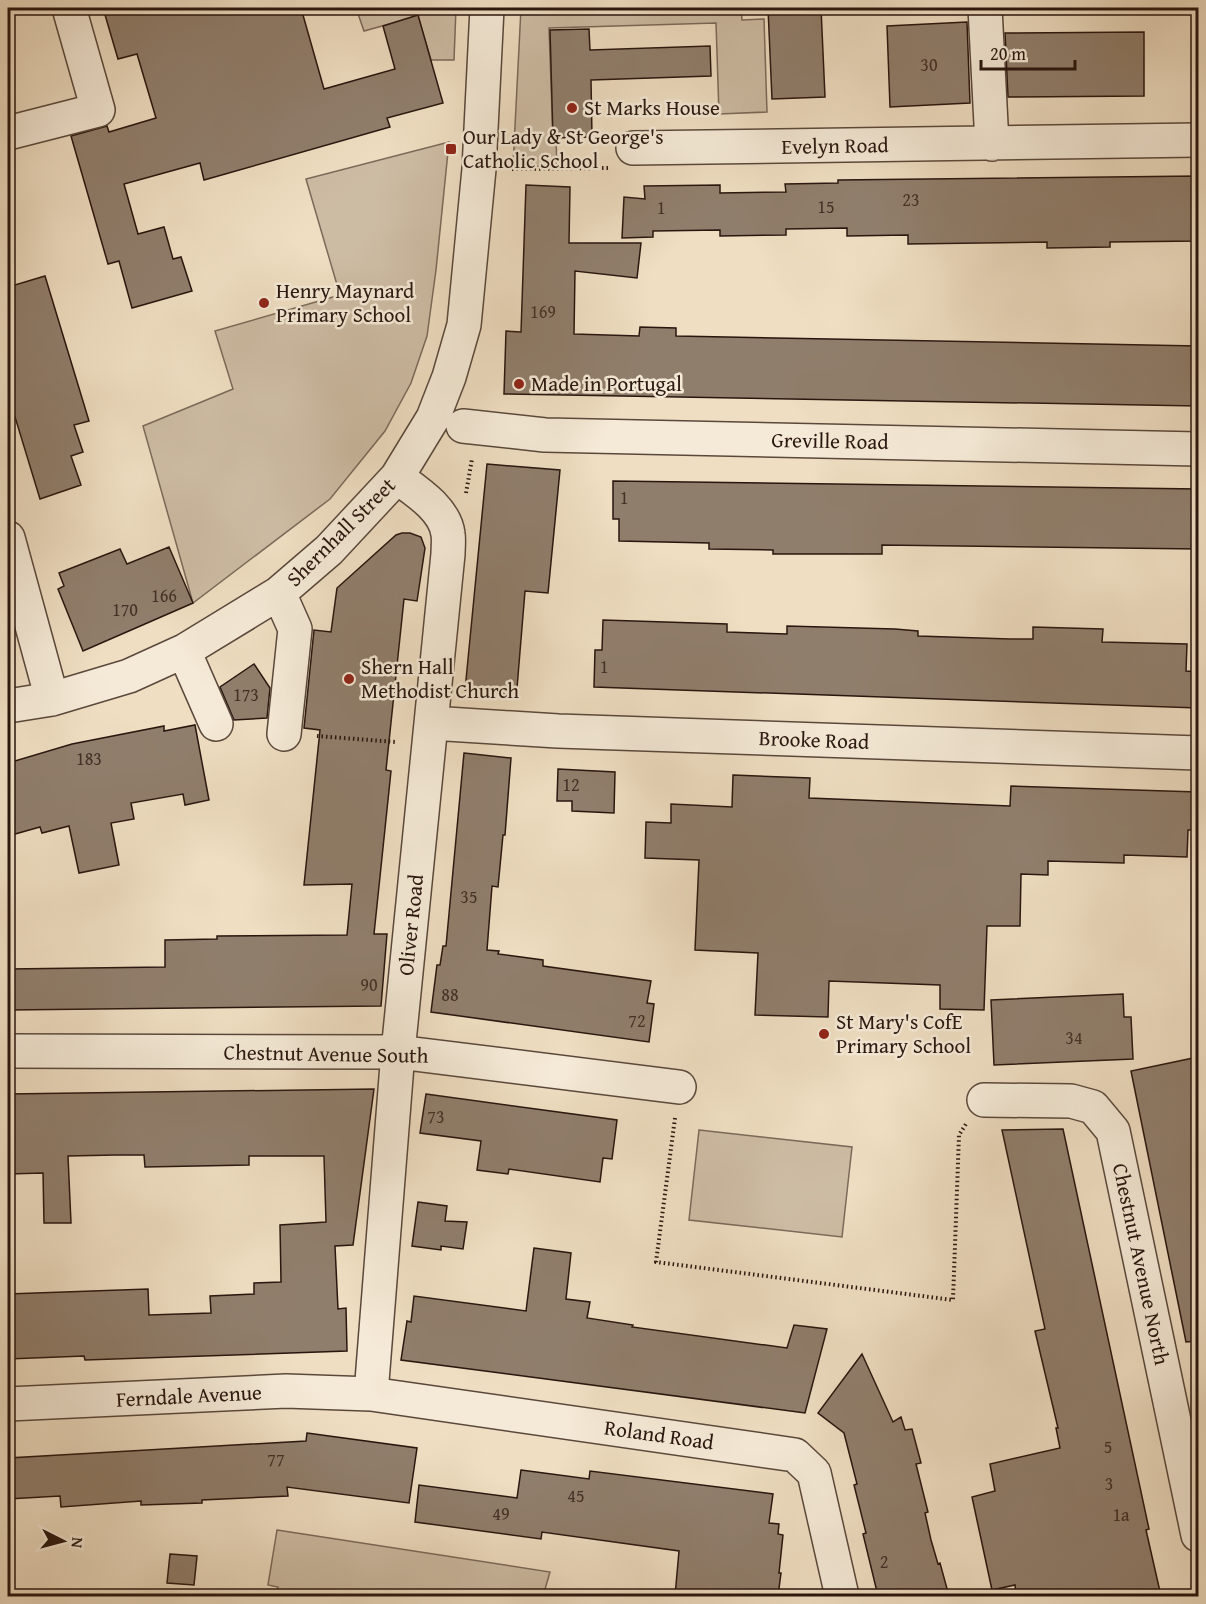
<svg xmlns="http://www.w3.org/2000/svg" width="1206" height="1604" font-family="'Gentium Book Plus',serif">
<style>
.green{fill:#cdbca4;stroke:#7b695a;stroke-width:1.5}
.building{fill:#907e6c;stroke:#29160f;stroke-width:1.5}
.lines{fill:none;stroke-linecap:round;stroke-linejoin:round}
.minor-casing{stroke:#5a483c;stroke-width:36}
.path{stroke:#29160f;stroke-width:4;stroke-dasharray:1.5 3;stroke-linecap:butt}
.minor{stroke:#f5ead7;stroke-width:33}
.poi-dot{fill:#8f2418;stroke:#f5ead7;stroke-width:2}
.labels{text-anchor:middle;stroke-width:5;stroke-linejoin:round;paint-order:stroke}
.number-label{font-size:18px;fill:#433026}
.poi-label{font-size:21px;fill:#29160f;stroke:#f5ead7;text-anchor:start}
.street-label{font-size:21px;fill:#29160f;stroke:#f5ead7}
</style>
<rect width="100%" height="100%" fill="#efdec2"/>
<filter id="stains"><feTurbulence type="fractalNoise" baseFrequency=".00333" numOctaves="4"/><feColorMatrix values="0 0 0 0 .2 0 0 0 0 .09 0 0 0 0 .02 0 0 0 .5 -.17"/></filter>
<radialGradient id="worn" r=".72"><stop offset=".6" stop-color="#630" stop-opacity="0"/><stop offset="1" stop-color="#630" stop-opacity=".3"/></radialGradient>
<path class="green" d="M356 8H456L454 60H431L418 16 364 31Z
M521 8H741L742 20 764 19 767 112 719 114 716 23 549 28 553 138 556 139 557 166H513Z
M449 142 436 270 427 336 411 383 385 431 330 499 193 603 143 426 233 389 215 331 340 295 306 179Z
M699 1130 852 1147 842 1237 689 1220Z
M277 1530 550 1572 543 1596H325L314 1594V1596H276L278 1587 268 1585Z"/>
<path class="building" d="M103 8H301L324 89 395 69 383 26 418 15 443 103 387 118 390 127 204 180 200 163 124 184 138 234 164 227 173 259 181 257 192 291 132 308 119 261 108 264 71 136 107 126 109 132 156 118 137 54 118 59Z
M768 8H821L825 97 772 99Z
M967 22 970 103 890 107 887 26Z
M589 29 590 50 710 46 711 76 591 80 592 137 553 138 550 30Z
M1144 32V96L1008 97 1005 33Z
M1198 176V241L1110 242V247L1047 248V242L908 244V235L847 236V228L786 229V235L720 236V230L653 231V237L622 238 624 197 645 199 644 186 720 185V193L786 192 785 184 838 183V180Z
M526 185 570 187 569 243H641L637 278 575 271 574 334 639 336 640 327 676 328V336L1198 346V406L504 394 506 331 521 332Z
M45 276 89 421 74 425 83 452 71 456 81 485 40 499 8 394V287Z
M487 464 560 470 548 593 525 591 517 688 513 687 512 695 465 690Z
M613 481 1198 489V549L882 545V554H773V550L709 549V543L619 541V519H613Z
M402 533H410L421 537 425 548 417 601 404 599 386 770 391 771 374 934H387L381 1006 8 1010V969L165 967V940L217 939V936L347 935 352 884 304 885 320 730 304 728 314 630 331 632 337 588 396 535Z
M169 547 193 603 83 651 58 589 64 586 59 573 120 549 127 564Z
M603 620 727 624V632L787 634V626L895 629 918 631V636L1010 639H1033V627L1103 629 1102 642 1187 644 1186 671 1198 672V708L594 687 595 650H602Z
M254 664 270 688 267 718 234 720 220 687Z
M195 725 209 800 185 805 183 794 131 803 134 819 111 823 119 865 79 873 69 826 42 833 40 827 8 836V763L72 744 164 726V731Z
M464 753 511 758 505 835H503L498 887 492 886 487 950 499 951 498 954 543 960V966L651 981 647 1003 654 1004 649 1042 431 1012 437 965H440L443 946H446Z
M558 769 615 772 614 813 572 811V801H557Z
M733 775 810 778 809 798 1010 806 1011 786 1198 792V830H1188L1187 857 1124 855V863L1048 861V875L1021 874 1020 926H987L984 1010 940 1009V985L829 981 828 1017 755 1015 758 953 695 950 699 860 645 858 646 822 671 823V804L732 807Z
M1123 994 1124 1017H1131L1133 1059 994 1065 991 1000Z
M1198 1057V1341L1186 1342 1131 1071Z
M374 1089 353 1245 335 1246 338 1309 346 1308 347 1351 85 1360 84 1356 8 1359V1294L148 1289 149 1315 211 1313 210 1296 254 1294V1283L281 1282 280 1225 326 1222 324 1156H249V1165L145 1167 144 1155H115L68 1156 71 1223H44L43 1173 8 1174V1094Z
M426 1094 617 1120 612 1159 603 1158 600 1182 509 1169 508 1174 477 1170 481 1141 420 1133Z
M1063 1129 1149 1529 1146 1530 1161 1596H1016L1015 1585 992 1590 972 1497 995 1491 990 1464 1060 1448 1056 1428H1058L1035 1331 1045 1329 1002 1130Z
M418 1202 447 1206 445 1221 467 1222 463 1249 441 1246V1250L412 1246Z
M534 1248 571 1253 566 1299 590 1302 587 1318 633 1325 632 1327 787 1348 794 1325 827 1329 805 1413 401 1360 407 1321 411 1322 414 1296 526 1311Z
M862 1354 893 1422 901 1417 905 1430 912 1429 921 1463 916 1464 928 1512 925 1513 931 1540 938 1564 940 1563 949 1596H878L863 1534 866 1533 854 1485 857 1484 844 1433 818 1413Z
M307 1433 417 1448 409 1503 287 1487 288 1496 202 1500V1503L141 1505V1501L61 1507 60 1496 8 1499V1458L306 1441Z
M521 1470 589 1479 590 1471 773 1494 769 1523 779 1524 778 1534 783 1535 779 1573H781L778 1596H675L679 1551 542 1532 541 1539 415 1522 419 1485 517 1498Z
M170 1554 197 1556 194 1585 167 1583Z"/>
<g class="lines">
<g class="minor-casing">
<path id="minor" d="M985 8 992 144
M8 133 98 110 69 8
M633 148 1198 140
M463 426 545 435 1198 449
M8 538 52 699
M279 593 295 629 284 734
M184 651 216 724
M8 706 52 699 129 676 184 651 279 593 329 550 397 477 433 418 449 377 464 325 479 169 487 8
M431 723 558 731 1198 753
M8 1051 398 1052 679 1087
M984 1100 1071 1101 1093 1107 1113 1131 1198 1535
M371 1394 398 1052 448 554C448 548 449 540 448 534 445 509 416 491 397 477
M8 1404 286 1391 371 1394 795 1455 814 1473 842 1596"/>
</g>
<path class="path" d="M512 169 609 168
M466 493 472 459
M317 736 396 742
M675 1118 656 1262 953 1300 959 1135 966 1124"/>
<use href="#minor" class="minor"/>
</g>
<g class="poi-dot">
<circle cx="572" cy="108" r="6"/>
<rect x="445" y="143" width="12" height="12" rx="3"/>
<circle cx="264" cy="303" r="6"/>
<circle cx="519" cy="384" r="6"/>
<circle cx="349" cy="679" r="6"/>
<circle cx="824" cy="1034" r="6"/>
</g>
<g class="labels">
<g class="number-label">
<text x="929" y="71">30</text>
<text x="911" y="206">23</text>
<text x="826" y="213">15</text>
<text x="661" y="214">1</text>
<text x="543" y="318">169</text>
<text x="624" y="504">1</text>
<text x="164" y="602">166</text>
<text x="125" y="616">170</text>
<text x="604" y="673">1</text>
<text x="246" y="701">173</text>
<text x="89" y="765">183</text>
<text x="571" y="791">12</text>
<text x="469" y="903">35</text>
<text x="369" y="991">90</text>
<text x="450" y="1001">88</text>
<text x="637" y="1027">72</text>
<text x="1074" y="1044">34</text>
<text x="436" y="1123">73</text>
<text x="1108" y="1453">5</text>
<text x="276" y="1466">77</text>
<text x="1109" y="1490">3</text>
<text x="576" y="1502">45</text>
<text x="501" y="1520">49</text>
<text x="1121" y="1521">1a</text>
<text x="884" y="1568">2</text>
</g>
<g class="poi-label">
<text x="584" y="115">St Marks House</text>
<text x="463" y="144">Our Lady &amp; St George's<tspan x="463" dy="24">Catholic School</tspan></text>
<text x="276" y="298">Henry Maynard<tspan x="276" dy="24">Primary School</tspan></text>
<text x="531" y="391">Made in Portugal</text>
<text x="361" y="674">Shern Hall<tspan x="361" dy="24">Methodist Church</tspan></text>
<text x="836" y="1029">St Mary's CofE<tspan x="836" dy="24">Primary School</tspan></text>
</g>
<g class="street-label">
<text transform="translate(835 146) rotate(-1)" y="7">Evelyn Road</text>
<text transform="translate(830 441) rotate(1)" y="7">Greville Road</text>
<text transform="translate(341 532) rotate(-45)" y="7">Shernhall Street</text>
<text transform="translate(814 740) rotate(2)" y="7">Brooke Road</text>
<text transform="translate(411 925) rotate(-84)" y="7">Oliver Road</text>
<text transform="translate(326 1054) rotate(1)" y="7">Chestnut Avenue South</text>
<text transform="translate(1141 1264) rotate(78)" y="7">Chestnut Avenue North</text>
<text transform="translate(189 1396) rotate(-3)" y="7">Ferndale Avenue</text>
<text transform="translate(659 1435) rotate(8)" y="7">Roland Road</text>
</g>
</g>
<rect width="1206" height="1604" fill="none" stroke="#efdec2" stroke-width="30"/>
<rect x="9" y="9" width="1188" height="1586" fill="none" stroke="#29160f" stroke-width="3"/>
<rect x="15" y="15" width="1176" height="1574" fill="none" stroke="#29160f" stroke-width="1.5"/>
<g transform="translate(63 1541) rotate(96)" stroke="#f5ead7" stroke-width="4.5" paint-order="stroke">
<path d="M0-4.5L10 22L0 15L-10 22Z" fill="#29160f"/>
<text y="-9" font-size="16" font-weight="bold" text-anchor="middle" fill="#29160f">N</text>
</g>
<path d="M981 60v9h94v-9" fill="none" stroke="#29160f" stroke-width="3"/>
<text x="990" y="60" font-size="18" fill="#29160f" stroke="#f5ead7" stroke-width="4.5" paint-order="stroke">20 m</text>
<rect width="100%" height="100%" filter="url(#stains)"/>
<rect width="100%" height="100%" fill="url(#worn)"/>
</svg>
